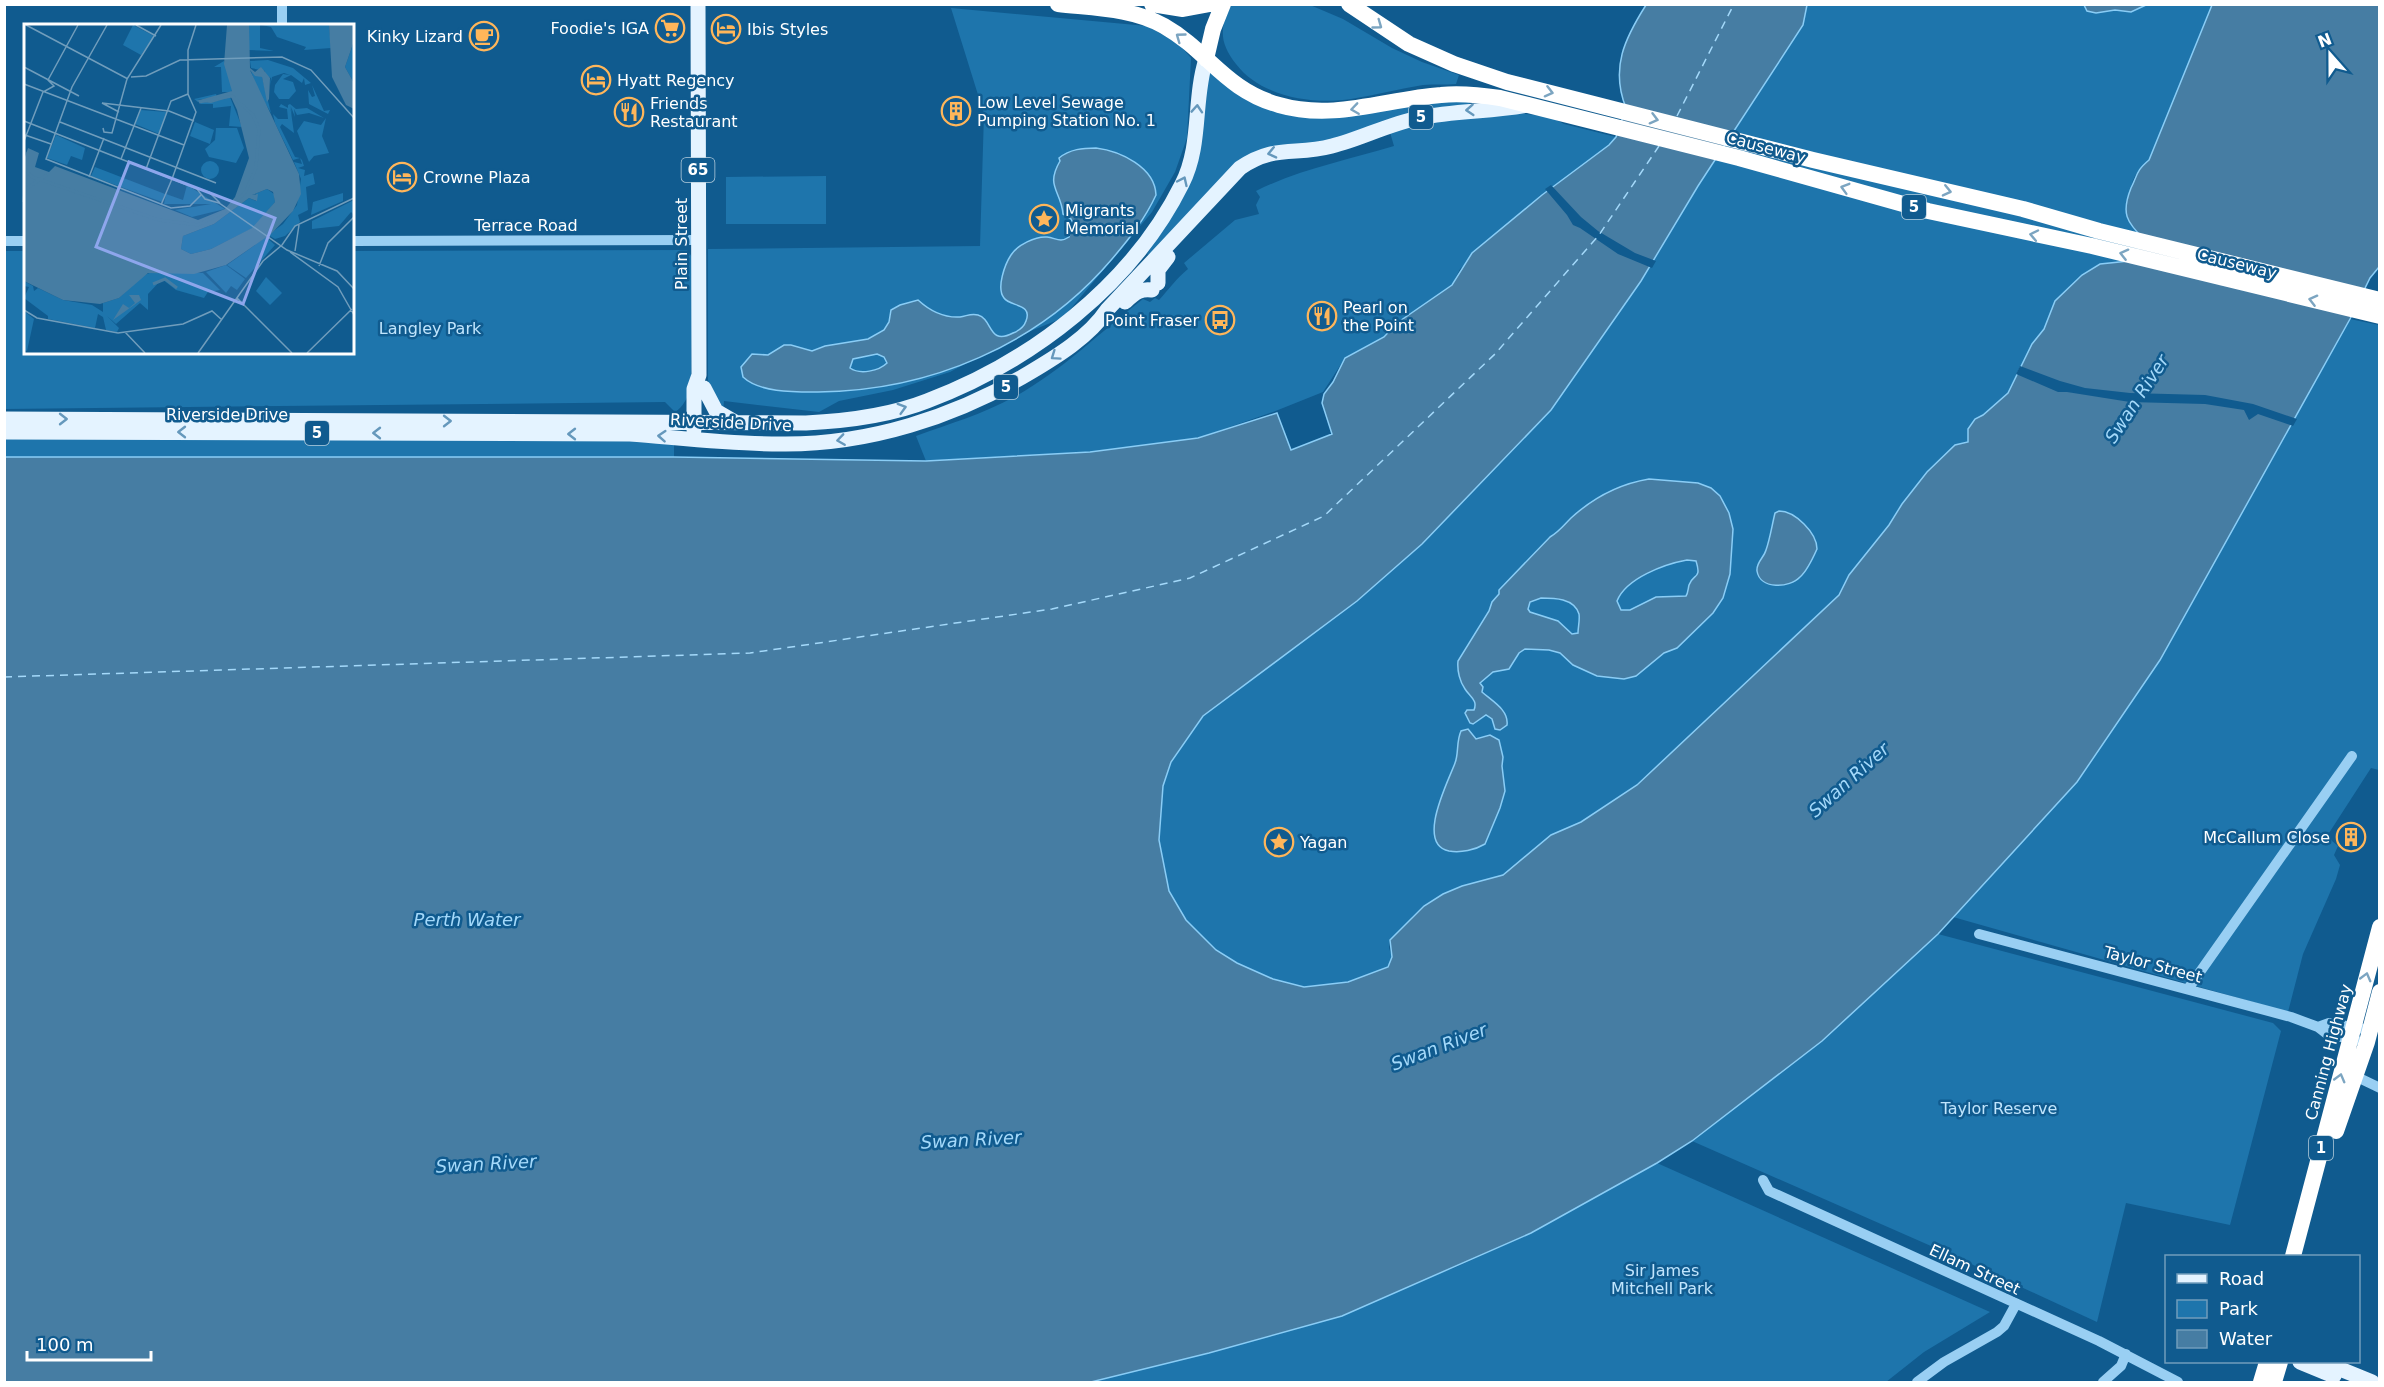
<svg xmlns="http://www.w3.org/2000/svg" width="2384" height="1387" font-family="'DejaVu Sans',sans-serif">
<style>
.green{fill:#1e75ac}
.water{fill:#467da3;stroke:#8acdf6;stroke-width:1.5;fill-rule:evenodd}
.pier{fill:#105b8f}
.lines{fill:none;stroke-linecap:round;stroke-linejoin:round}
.ferry{stroke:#a4d9fa;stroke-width:1.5;stroke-dasharray:8 6;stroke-linecap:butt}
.minor{stroke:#99cff3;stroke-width:10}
.major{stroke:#e4f3ff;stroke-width:15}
.highway{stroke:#fff;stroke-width:16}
.oneway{stroke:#7ca5c1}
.oneway2{stroke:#6598bc}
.labels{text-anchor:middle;stroke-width:5;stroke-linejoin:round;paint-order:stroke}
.shield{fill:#105b8f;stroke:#b7cedd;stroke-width:1.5}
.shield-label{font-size:15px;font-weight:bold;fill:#fff}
.poi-label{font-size:16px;fill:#fff;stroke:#105b8f;text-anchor:start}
.street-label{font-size:16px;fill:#fff;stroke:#105b8f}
.park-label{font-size:16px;fill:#c0e5fd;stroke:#105b8f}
.water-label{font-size:18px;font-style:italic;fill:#a4d9fa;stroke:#105b8f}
.inset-river{fill:none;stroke:#467da3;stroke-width:3}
.inset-road{fill:none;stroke:#709dbc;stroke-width:1.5}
.view{fill:#8ea6ec;fill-opacity:0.15;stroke:#8ea6ec;stroke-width:3}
.inset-edge{fill:none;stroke:#fff;stroke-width:3}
</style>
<rect width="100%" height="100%" fill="#105b8f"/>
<path class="green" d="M2084 4 2087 11 2096 13 2115 10 2131 12 2146 5H2212L2149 160C2118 186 2133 208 2145 240L2129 261 2099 264 2082 275 2055 301 2044 329 2032 344 2008 393 1983 415 1975 419 1968 442 1955 445 1927 472 1902 504 1889 525 1849 575 1840 595 1637 785 1581 822 1551 835 1503 875 1462 886 1410 920 1390 940 1389 948 1392 957 1388 967 1348 982 1304 987 1273 979 1237 963 1216 950 1186 920 1169 891 1159 840 1163 786 1171 762 1203 716 1357 601 1422 544 1551 410 1641 281 1698 186 1803 25 1807 5Z
M1230 5H1310L1343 19 1392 48 1422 62 1459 75 1456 84C1445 85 1434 84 1423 85 1399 89 1375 95 1351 99 1313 105 1261 97 1236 64 1219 42 1220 29 1230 5Z
M951 8 1147 26 1179 44 1191 58 1187 138 1175 172 1152 212 1063 318 1018 336 950 372 893 390 839 401 819 412 724 401 723 411 711 394 708 380V249L980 246 984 114Z
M1207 69 1264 107 1413 104 1469 98 1470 107 1337 142 1258 153 1153 258 1147 254 1185 190Z
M1517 113 1551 117 1564 124 1616 137 1609 145 1542 195 1460 269 1452 285 1397 323 1384 337 1345 358 1323 392 1273 412 1198 438 1090 452 926 461 916 436C949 424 983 414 1014 397 1062 371 1100 332 1143 299L1150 302 1155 298 1159 300C1169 289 1177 278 1188 269L1184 263 1235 220 1259 214 1256 205 1260 197 1256 191C1300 169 1348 160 1394 146L1389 129 1427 119Z
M826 176V224H726V177Z
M687 250 693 258 691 388C687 398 684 406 675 412L665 402 5 409 4 251H25L26 352H352L353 251Z
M2350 319 2379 325V770L2371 768 2329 833 2332 841 2338 846 2334 855 2340 865 2336 879 2303 954 2288 1012 1953 917 2077 782 2293 420Z
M4 436 610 439 674 443V457H5Z
M1938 934 2273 1023 2281 1031 2230 1225 2126 1203 2097 1322 1956 1257 1692 1141 1822 1041Z
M1657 1163 1990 1312 1924 1352 1886 1382H1091L1209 1353 1454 1268 1531 1233Z"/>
<path class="water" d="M1646 5H1807L1803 25 1698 186 1641 281 1551 410 1422 544 1357 601 1203 716 1171 762 1163 786 1159 840 1169 891 1186 920 1216 950 1237 963 1273 979 1304 987 1348 982 1388 967 1392 957 1390 940 1424 906 1443 894 1462 886 1503 875 1551 835 1581 822 1637 785 1839 595 1849 575 1889 525 1902 504 1927 472 1955 445 1968 442V429L1975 419 1983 415 2008 393 2032 344 2044 329 2055 301 2082 275 2100 264 2129 261 2145 240C2126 222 2121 213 2131 188 2138 174 2136 171 2149 160L2212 5H2379V267L2370 278 2350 319 2160 660 2077 782 1938 934 1822 1041 1692 1141 1657 1163 1531 1233 1342 1316 1209 1353 1091 1382H5V457H674L926 461 1090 452 1198 438 1277 413 1291 450 1332 434 1322 403 1324 394 1333 382 1345 358 1384 337 1397 323 1452 285 1472 253 1542 195 1609 145 1616 137 1626 108C1610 68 1625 38 1646 5Z
M2084 5H2146L2131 12 2115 10 2096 13 2087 11Z
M1096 148C1120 151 1155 167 1156 195 1145 219 1129 239 1112 259 1039 345 930 391 818 392 796 392 760 393 743 377L741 367 752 354 768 355 784 345H791L812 351 825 346 868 339 884 330 889 322 891 310 900 305 918 300C930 311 944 318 960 317 967 316 971 313 978 315 993 319 988 346 1013 333 1018 331 1024 327 1026 321 1033 303 1010 307 1004 298 996 288 1005 264 1011 255 1017 245 1036 236 1047 237 1056 238 1060 243 1069 237L1073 224 1071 219 1063 214C1061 190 1045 187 1060 161L1059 158C1070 149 1083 148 1096 148ZM877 354 884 357 887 363C879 371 860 375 850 368L853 359Z
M1649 479 1698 483 1711 488 1720 496 1729 513 1733 529 1730 574 1723 598 1713 613 1677 648 1664 653 1636 676 1624 679 1597 676 1573 665 1560 653 1549 650 1525 649 1519 653 1509 669 1493 672 1480 683 1483 687 1482 692C1492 701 1509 710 1507 725L1500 730 1495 729 1492 719 1486 715 1473 724 1470 723 1465 713 1467 710H1474C1478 700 1470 697 1465 689 1460 682 1457 671 1458 661L1489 611 1492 602 1499 594V590L1550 537C1559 532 1564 525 1571 518 1594 497 1619 484 1649 479ZM1687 560 1696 561C1702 580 1693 573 1689 585 1688 589 1688 593 1686 596L1656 597 1630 610H1621L1617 601C1626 578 1665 564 1687 560ZM1541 598C1554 598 1574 598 1579 614 1580 620 1578 627 1578 633L1572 634 1558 621 1530 612 1528 609 1530 602Z
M1779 511C1795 511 1817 533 1817 549 1813 558 1807 571 1800 577 1790 588 1760 590 1757 571 1756 562 1764 558 1766 550 1770 539 1772 525 1775 513Z
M1468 729 1476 739 1490 735 1499 740 1503 757 1502 766 1505 791 1500 808 1485 844C1475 850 1461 853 1449 851 1415 844 1449 780 1455 763 1459 753 1456 742 1461 731Z"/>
<path class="pier" d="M1551 185 1581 217 1598 231 1635 253 1656 261 1652 268 1618 254 1580 228 1573 225 1567 215 1545 189Z
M2020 366 2060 381 2085 388 2130 393 2205 395 2253 404 2297 419 2293 426 2258 414 2249 420 2244 410 2205 404 2130 402 2067 392H2058L2016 374Z"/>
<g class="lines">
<path class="ferry" d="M1677 116 1734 4
M4 677 750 653 1052 609 1190 578 1324 516 1495 354 1599 235 1659 146"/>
<path class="minor" d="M282 26V4
M4 241H26
M352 241 699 240
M1979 934 2291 1017 2318 1027 2327 1034 2356 1040
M2188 989 2352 756
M2318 1027 2329 1023 2370 1030
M2355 1076 2380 1088
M1763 1180 1769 1191 2099 1341 2178 1382
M1917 1382 1944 1362 1997 1332 2004 1326 2016 1304
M2103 1382 2121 1366 2126 1354"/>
<path class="major" d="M1158 283V270L1168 257
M1125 302C1134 294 1140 288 1152 290
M704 388 716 411 735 422
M4 419 806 423C847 421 889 416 927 401 1031 362 1132 285 1182 184 1202 145 1193 100 1206 59
M694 430V389L699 375 698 4
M4 432 630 434C681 438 731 444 781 444 868 445 955 417 1029 373 1056 357 1089 337 1107 310L1240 168C1275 144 1295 156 1332 146 1361 139 1388 124 1419 118 1455 110 1492 112 1528 105
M2300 1362 2334 1376
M2323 1362 2372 1382"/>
<path class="highway" d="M1058 4C1093 8 1133 8 1164 26 1208 51 1225 90 1279 105 1334 121 1386 99 1441 95 1461 93 1480 95 1500 98L1739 158 1928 211 2092 246 2380 316
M1152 4 1183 9 1210 4
M1349 4 1409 44 1454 64 1507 82 1813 160 2023 209 2099 231 2380 300
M1206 59 1213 29 1223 4
M2336 1131 2367 1042 2380 992
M2293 1256 2380 927
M2261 1382 2267 1362
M2274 1382 2280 1362"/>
</g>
<defs><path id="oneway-chevron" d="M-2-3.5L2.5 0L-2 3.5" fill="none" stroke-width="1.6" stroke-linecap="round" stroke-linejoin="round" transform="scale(1.5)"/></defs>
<g class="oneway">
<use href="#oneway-chevron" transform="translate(1378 25) rotate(36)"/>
<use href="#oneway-chevron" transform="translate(1180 37) rotate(-144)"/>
<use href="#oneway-chevron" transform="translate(1549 92) rotate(14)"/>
<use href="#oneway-chevron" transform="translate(1355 109) rotate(172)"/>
<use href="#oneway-chevron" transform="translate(1654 119) rotate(15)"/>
<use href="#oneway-chevron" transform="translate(1845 188) rotate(-164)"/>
<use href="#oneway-chevron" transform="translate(1947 191) rotate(13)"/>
<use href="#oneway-chevron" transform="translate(2034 235) rotate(-168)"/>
<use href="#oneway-chevron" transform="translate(2124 254) rotate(-166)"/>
<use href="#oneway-chevron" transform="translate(2313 300) rotate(-166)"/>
<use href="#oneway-chevron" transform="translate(2366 977) rotate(-75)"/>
<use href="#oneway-chevron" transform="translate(2340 1078) rotate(-75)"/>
</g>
<g class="oneway2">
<use href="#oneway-chevron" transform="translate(1197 109) rotate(-86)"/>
<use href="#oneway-chevron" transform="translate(1470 110) rotate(176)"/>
<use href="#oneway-chevron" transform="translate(1272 153) rotate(167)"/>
<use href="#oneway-chevron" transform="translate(1183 181) rotate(-65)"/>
<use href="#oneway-chevron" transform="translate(1055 356) rotate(145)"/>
<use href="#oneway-chevron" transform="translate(902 408) rotate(-16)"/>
<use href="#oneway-chevron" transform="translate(63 419)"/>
<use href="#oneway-chevron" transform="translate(447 421)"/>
<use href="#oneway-chevron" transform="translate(182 432) rotate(-180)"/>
<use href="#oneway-chevron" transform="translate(377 433) rotate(-180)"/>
<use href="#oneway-chevron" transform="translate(572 434) rotate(-180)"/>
<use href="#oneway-chevron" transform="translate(662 436) rotate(-176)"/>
<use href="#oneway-chevron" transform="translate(841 440) rotate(172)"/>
</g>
<defs>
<g id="supermarket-ring" transform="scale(1.5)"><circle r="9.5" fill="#105b8f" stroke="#ffb65a" stroke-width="1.5"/><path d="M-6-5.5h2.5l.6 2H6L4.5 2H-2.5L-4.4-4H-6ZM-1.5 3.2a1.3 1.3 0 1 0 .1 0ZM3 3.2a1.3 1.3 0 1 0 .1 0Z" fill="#ffb65a"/></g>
<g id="hotel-ring" transform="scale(1.5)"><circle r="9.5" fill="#105b8f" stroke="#ffb65a" stroke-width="1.5"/><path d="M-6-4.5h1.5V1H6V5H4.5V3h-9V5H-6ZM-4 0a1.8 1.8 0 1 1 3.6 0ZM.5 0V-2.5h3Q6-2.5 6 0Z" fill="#ffb65a"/></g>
<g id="cafe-ring" transform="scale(1.5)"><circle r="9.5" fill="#105b8f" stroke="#ffb65a" stroke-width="1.5"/><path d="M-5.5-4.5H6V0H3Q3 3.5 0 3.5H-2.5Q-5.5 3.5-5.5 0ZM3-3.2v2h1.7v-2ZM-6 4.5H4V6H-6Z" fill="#ffb65a"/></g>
<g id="building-ring" transform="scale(1.5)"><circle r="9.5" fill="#105b8f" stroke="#ffb65a" stroke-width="1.5"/><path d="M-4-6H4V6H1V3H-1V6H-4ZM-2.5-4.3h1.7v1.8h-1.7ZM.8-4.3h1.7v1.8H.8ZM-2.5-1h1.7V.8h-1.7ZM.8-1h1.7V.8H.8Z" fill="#ffb65a"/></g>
<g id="restaurant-ring" transform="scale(1.5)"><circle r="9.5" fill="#105b8f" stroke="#ffb65a" stroke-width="1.5"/><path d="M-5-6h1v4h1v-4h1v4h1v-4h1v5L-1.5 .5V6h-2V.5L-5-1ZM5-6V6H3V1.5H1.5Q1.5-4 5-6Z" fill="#ffb65a"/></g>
<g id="sight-ring" transform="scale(1.5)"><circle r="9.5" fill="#105b8f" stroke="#ffb65a" stroke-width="1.5"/><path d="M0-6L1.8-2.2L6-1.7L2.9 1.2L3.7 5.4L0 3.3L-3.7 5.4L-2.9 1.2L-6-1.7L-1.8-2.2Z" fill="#ffb65a"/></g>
<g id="bus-ring" transform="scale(1.5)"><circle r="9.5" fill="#105b8f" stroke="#ffb65a" stroke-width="1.5"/><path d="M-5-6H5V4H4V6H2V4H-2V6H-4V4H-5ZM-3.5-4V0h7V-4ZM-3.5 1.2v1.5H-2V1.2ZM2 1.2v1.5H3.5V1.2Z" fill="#ffb65a"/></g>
</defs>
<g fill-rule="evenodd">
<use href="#supermarket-ring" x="670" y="28"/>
<use href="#hotel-ring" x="726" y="29"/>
<use href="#cafe-ring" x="484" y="36"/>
<use href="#hotel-ring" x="596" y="80"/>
<use href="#building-ring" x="956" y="111"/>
<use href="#restaurant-ring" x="629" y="112"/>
<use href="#hotel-ring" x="402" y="177"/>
<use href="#sight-ring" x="1044" y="219"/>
<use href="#restaurant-ring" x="1322" y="316"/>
<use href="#bus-ring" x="1220" y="320"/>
<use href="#building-ring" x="2351" y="837"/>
<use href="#sight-ring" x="1279" y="842"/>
</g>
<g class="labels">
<g class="shield">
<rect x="1409" y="105" width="24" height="24" rx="4.5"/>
<rect x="681.5" y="158" width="33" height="24" rx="4.5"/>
<rect x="1902" y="195" width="24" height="24" rx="4.5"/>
<rect x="994" y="375" width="24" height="24" rx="4.5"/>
<rect x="305" y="421" width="24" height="24" rx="4.5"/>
<rect x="2309" y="1136" width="24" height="24" rx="4.5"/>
</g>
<g class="shield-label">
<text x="1421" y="122">5</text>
<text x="698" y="175">65</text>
<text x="1914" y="212">5</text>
<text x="1006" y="392">5</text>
<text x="317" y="438">5</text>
<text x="2321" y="1153">1</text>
</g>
<g class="poi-label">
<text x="649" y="34" text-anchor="end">Foodie's IGA</text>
<text x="747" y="35">Ibis Styles</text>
<text x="463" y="42" text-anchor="end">Kinky Lizard</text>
<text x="617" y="86">Hyatt Regency</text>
<text x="977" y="108">Low Level Sewage<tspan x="977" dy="18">Pumping Station No. 1</tspan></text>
<text x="650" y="109">Friends<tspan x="650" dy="18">Restaurant</tspan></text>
<text x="423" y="183">Crowne Plaza</text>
<text x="1065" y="216">Migrants<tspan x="1065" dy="18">Memorial</tspan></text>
<text x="1343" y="313">Pearl on<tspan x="1343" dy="18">the Point</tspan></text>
<text x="1199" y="326" text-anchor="end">Point Fraser</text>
<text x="2330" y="843" text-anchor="end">McCallum Close</text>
<text x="1300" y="848">Yagan</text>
</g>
<g class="street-label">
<text transform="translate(1766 147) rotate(15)" y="6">Causeway</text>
<text x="526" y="231">Terrace Road</text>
<text transform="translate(681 244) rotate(-90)" y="6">Plain Street</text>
<text transform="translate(2237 263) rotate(14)" y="6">Causeway</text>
<text x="227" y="420">Riverside Drive</text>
<text transform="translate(731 422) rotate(3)" y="6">Riverside Drive</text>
<text transform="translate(2153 964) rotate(15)" y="6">Taylor Street</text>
<text transform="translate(2328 1052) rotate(-75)" y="6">Canning Highway</text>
<text transform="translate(1975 1269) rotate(25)" y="6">Ellam Street</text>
</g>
<g class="park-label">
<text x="430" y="334">Langley Park</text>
<text x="1999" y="1114">Taylor Reserve</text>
<text x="1662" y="1276">Sir James<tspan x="1662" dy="18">Mitchell Park</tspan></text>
</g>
<g class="water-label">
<text transform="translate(2137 399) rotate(-57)" y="6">Swan River</text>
<text transform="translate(1849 780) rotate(-42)" y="6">Swan River</text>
<text x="467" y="926">Perth Water</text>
<text transform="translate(1439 1047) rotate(-21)" y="6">Swan River</text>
<text transform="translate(971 1140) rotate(-3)" y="6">Swan River</text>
<text transform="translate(486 1164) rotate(-3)" y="6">Swan River</text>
</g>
</g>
<g transform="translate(24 24)">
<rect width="330" height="330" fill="#105b8f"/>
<path d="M109 1 130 12 117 31 99 21ZM225 1H236V24L250 27 225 26ZM238 1H305L307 24 280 26 282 23 253 13 247 3ZM330 17V59L321 43ZM244 36 269 44 287 59 281 61 280 54 278 59 267 51 259 55 269 58 272 67 265 75H255L250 68 251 61 259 50 266 51 260 49 248 53 246 62 247 54 240 51 241 47 227 44 226 37ZM200 37 209 65 207 68H198L197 43H190ZM227 47 238 53 247 89 233 65ZM288 61 300 87 306 86 304 90 285 80 284 66 288 73 291 72ZM192 70 193 73 173 76 188 78 206 73 218 103 205 102 207 82 189 84V80H177L170 75ZM257 80 264 84V81L266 80 272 85 283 84 300 94 285 89 273 91 270 85 271 93 267 83 268 92 266 81 270 109 258 100 256 103 271 133 276 134 278 136 280 142 274 144 281 146 280 152 289 149 291 160 282 163 284 186 274 191 276 198 261 212 251 215 244 211 259 200 273 181 277 155 270 138 278 140 276 134 269 136 251 99 249 90 254 95H264L263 85 255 83ZM117 86 143 88 135 110 111 100ZM302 94 298 112 305 129 290 132 285 138 273 107 280 97 297 101ZM171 98 190 106 186 120 166 112ZM192 104H213L220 124 212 139 185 133 181 125 191 116ZM32 111 61 124 58 136 47 132 43 141 23 134ZM177 146a9 9 0 1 1 18 0a9 9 0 1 1-18 0ZM71 143 141 170 138 178 67 152ZM163 161 201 185 168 193 151 186 187 180H140L142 170 159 176ZM243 165 250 170 251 178 231 203 187 225 167 230 157 225 159 212 190 200 225 174 232 177V170L228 171ZM319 169V177L287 191 289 178ZM330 176V191L327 188 315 202 288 205V197ZM242 213 251 221 222 254 203 241ZM202 241 221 255 213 266 207 262 202 269 182 248ZM128 248 179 249 196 266 184 268 180 274 152 266 138 255 124 270V286L116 279 92 300 83 292 95 304 93 308 82 306 79 293 74 290 71 304 24 295V292L0 274 5 263 0 262V257L9 262 10 267 14 264 39 276 68 281 79 288V279L95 274 118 252ZM242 253 258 269 246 281 232 267ZM0 287 10 295 3 327 0 326Z" fill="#1e75ac"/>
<path d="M203 1H225L226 44 231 48 237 43 246 54 245 75 243 78 238 53 231 52 226 46 275 150 277 170 269 187 247 210 202 241 170 250 124 249 95 274 76 280 39 276 0 257V136L4 124 15 129 11 143 25 148 31 142 174 196 201 185 211 173 225 134 213 86 207 73 187 79 172 77 208 67 200 40ZM243 165 249 168 251 178 228 204 187 225 167 230 157 225 159 212 190 200 225 174 233 177 234 170 228 171ZM305 1H330V17L321 43 330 59V85L322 81 308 53ZM105 271H115L117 276 89 296 99 280 105 284 111 279Z" fill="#467da3" fill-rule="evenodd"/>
<path class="inset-river" d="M175 78 208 72 229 91 235 105 232 144 222 167 208 182M4 128 2 146 8 153 135 196 174 201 202 187M0 166 23 151M0 178 2 150M129 260 141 255 153 264"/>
<path class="inset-road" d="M2 1 104 55M83 1 48 63 22 135 147 184 166 182 178 170M112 1 132 12M0 43 55 72M107 53 122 52 156 36 258 33 287 46 330 94M0 60 160 121M95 88 78 79 145 87 170 97M0 97 148 155 137 181M36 98 192 159M79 104 80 108 88 109 103 55 137 1M1 111 27 120M0 117 19 68 30 62 24 56 54 1M97 135 117 84M122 145 147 77 164 70M65 153 80 114M148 155 173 165 181 175 195 179 263 226 313 247 330 265M148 155 172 88 164 70V26L172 1M174 165 185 168 196 179M271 227 275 201M266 228 314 263 330 291M295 242 304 219 330 193M213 274 268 329M0 286 13 294 94 309 159 300 188 287 198 296M101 308 121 329M174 329 239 237 258 221 271 202 330 174M283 329 328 285"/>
<path class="view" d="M105 138 251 194 219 280 72 223Z"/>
<rect width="330" height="330" class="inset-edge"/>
</g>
<rect width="2384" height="1387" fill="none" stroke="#ffffff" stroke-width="12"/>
<rect x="2165" y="1255" width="195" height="108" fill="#105b8f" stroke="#709dbc" stroke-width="1.5"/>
<rect x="2177" y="1274" width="30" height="9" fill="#e4f3ff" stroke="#709dbc" stroke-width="1.5"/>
<text x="2219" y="1285" font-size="18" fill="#ffffff">Road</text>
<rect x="2177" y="1300" width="30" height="18" fill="#1e75ac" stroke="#709dbc" stroke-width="1.5"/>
<text x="2219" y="1315" font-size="18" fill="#ffffff">Park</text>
<rect x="2177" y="1330" width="30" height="18" fill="#467da3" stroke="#709dbc" stroke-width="1.5"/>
<text x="2219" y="1345" font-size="18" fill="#ffffff">Water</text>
<g transform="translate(2330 54) rotate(339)" stroke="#105b8f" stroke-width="4.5" paint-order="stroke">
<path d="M0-4.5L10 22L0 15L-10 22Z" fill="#ffffff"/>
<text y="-9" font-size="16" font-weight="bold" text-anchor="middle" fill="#ffffff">N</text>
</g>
<path d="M27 1351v9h124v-9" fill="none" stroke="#ffffff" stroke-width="3"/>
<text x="36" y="1351" font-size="18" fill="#ffffff" stroke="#105b8f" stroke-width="4.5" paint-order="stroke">100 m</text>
</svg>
